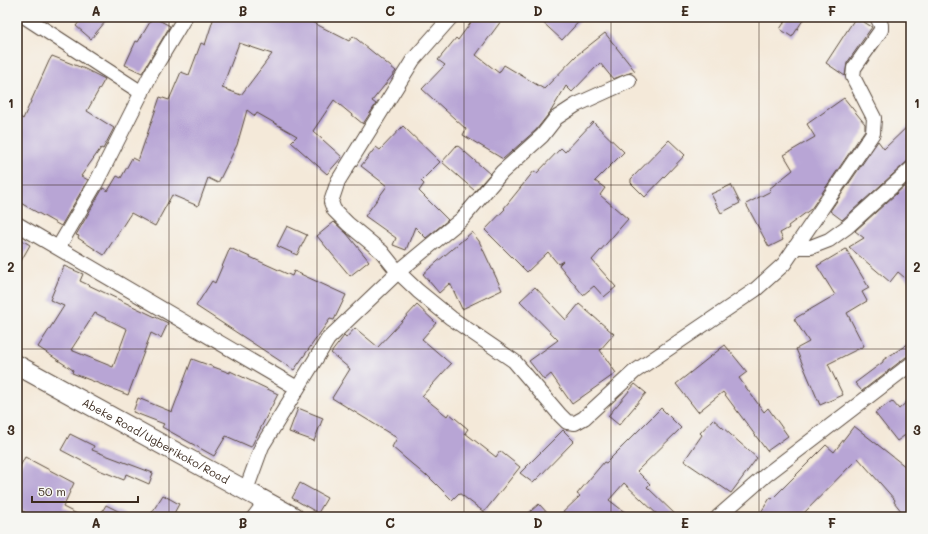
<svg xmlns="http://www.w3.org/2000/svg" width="928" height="534" font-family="Mali,sans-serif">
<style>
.building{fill:#b8a5d5;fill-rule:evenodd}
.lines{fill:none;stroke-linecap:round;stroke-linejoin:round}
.street-casing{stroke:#57473a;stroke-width:16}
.secondary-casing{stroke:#57473a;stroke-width:21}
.street{stroke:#fff;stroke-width:14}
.secondary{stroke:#fff;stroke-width:19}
.grid{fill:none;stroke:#3b2a1e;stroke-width:1;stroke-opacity:0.55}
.labels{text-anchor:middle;stroke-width:3;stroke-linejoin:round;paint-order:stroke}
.street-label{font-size:11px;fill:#3b2a1e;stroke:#f6f6f2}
.neatline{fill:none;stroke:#3b2a1e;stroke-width:1.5}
.grid-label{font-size:13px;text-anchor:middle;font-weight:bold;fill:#3b2a1e}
</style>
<rect width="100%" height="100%" fill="#f6f6f2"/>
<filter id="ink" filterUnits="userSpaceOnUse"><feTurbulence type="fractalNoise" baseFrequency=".025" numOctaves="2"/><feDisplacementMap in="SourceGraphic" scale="8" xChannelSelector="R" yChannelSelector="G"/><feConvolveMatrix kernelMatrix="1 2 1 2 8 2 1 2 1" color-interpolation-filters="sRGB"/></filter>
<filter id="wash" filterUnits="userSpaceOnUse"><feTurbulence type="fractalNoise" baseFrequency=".012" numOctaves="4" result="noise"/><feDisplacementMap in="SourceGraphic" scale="16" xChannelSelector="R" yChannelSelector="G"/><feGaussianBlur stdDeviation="0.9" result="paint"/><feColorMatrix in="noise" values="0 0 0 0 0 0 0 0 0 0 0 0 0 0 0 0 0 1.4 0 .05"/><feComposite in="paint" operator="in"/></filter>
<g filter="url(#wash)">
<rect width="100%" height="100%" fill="#f4e9d9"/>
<g id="blocks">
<path class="building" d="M83 17H99L105 22 91 39 76 26Z
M153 17 170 26 142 73 125 65 136 41 138 42Z
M214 17H314L312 22 349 41 353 36 396 71 372 101 376 104 363 124 334 100 313 131 342 157 327 174 291 142 297 136 257 113 255 116 247 110 237 145 218 183 208 178 198 206 172 195 155 226 131 213 104 255 78 238 79 236 76 235 103 188 108 191 117 176 121 178 132 158 138 161 160 97 169 100 181 72 189 75 201 43 205 45ZM239 43 272 54 241 95 222 88Z
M475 17H504L476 55 499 73 504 65 544 89 577 55 605 33 635 71 613 79 600 63 572 92 566 86 551 111 536 130 503 159 463 135 466 129 422 89 445 65 438 60 456 38 458 40Z
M537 17H583L562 40Z
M788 17H805L792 37 780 29Z
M856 17 872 27 847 63 845 76 826 63Z
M52 56 85 69 105 79 87 111 114 128 103 149 101 148 81 176 88 180 61 226 17 201V115L23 119 49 61Z
M844 98 865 124V130L811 209 788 226 789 228 780 233 783 240 769 247 746 204 771 191 769 189 793 170 784 155 815 137 807 124Z
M593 122 624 152 595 181 605 188 600 195 628 219 592 260 616 287 604 297 594 286 583 295 559 265 563 261 558 264 548 252 527 272 485 230 505 209 504 208 534 171 537 173 561 148 565 152Z
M911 123V158L842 220 830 211 878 141 884 149Z
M403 126 440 162 421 181 424 184 419 191 448 220 426 238 415 227 406 250 393 245 396 238 365 216 387 186 361 166 376 147 380 150Z
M669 140 685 155 645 197 631 183V179Z
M457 145 490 174 475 191 442 162Z
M907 184 911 189V283L898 272 890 282 849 247 864 238 855 231Z
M731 185 740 203 721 213 711 194Z
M334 222 347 234 369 261 350 276 317 236Z
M287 226 307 235 297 255 277 246Z
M472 232 479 241 502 290 462 309 450 283 439 293 423 274Z
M17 237 30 245 17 268Z
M230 248 292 276 294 271 346 295 334 320 330 319 294 370 196 306 212 281 215 283Z
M846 249 869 288 862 292 867 301 847 313 864 346 828 364 843 395 820 405 796 349 809 342 794 319 835 295 817 266Z
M64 266 83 274 80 281 168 323 161 338 151 333 128 395 72 373 73 370 38 347 64 306 50 300ZM95 313 127 329 113 367 71 350Z
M535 287 566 320 579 304 614 334 600 350 616 373 572 404 551 374 544 380 529 361 558 340 520 301Z
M417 305 436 323 422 339 451 364 422 396 447 416 449 413 468 429 465 433 496 457 500 451 520 467 484 512 459 493 452 500 427 475 426 476 392 447 397 438 332 398 350 369 331 353 344 336 346 338 355 328 378 347Z
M911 342V356L906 357 862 391 855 383 883 362V360Z
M725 345 747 372 739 378 764 412 768 408 788 436 767 451 723 392 698 412 676 384Z
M192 359 230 373V371L278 394 251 447 226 436 214 456 162 427 164 424 133 412 138 398 172 412Z
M635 384 646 393 619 425 608 416Z
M911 398V431L897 441 875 413 892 401 899 409Z
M298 408 323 418 314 441 289 432Z
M661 408 681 428 637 471 650 484 647 487 678 517H660L624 483 609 500 631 517H558L580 496 577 494 604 462 606 463Z
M713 419 757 458 731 493 684 461 702 435 700 433Z
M854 426 911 471V517H906L894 502 895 500 858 458 800 517H758L770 498 772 499 826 445 834 452Z
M563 430 574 441 533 483 520 473Z
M70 434 94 446 92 450 153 473 149 484 126 474 124 480 99 470 61 450Z
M25 457 74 483 63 507 83 517H34L17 508V472Z
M300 483 327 498 318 513 292 498Z
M163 495 179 504 172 517H149Z
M539 504 551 517H524Z
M106 505 130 517H99Z"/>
</g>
</g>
<g filter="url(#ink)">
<use href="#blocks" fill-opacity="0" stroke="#57473a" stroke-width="1"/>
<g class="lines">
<g class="street-casing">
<path id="street" d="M25 17 142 93
M451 17 413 60 338 181 331 202 334 210 348 224 382 252 398 272 418 291 451 318 514 361 560 415 567 422 575 423 584 418 634 372 755 290 784 264 873 133 874 118 853 77 854 68 881 30V25L877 17
M17 224 297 388
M795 247H811L829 240 847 227 911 169
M58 248 96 183 152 72 185 17
M246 490 262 446 328 339 398 272 462 219 502 172 542 136 556 118 576 105 629 81
M254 517 266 501
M718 517 766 475 911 364"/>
</g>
<g class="secondary-casing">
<g id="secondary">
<path id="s1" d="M17 365 294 517"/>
</g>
</g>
<use href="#street" class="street"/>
<use href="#secondary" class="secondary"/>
</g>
</g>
<path class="grid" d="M169 17V517M317 17V517M464 17V517M611 17V517M759 17V517M17 185H911M17 349H911"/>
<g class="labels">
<g class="street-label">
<text dy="4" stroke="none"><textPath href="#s1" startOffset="158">Abeke Road/Ugberikoko/Road</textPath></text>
</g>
</g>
<rect width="928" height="534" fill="none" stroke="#f6f6f2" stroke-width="44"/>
<path d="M32 496v6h106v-6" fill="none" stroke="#3b2a1e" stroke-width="2"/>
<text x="38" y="496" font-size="12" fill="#3b2a1e" stroke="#f6f6f2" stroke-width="3" paint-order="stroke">50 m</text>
<rect x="22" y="22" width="884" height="490" class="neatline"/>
<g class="grid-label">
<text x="96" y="16">A</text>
<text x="243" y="16">B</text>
<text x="390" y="16">C</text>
<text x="538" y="16">D</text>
<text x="685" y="16">E</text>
<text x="832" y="16">F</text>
<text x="11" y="108">1</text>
<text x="917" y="108">1</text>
<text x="11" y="272">2</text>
<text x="917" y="272">2</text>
<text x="11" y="435">3</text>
<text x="917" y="435">3</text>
<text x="96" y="528">A</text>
<text x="243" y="528">B</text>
<text x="390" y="528">C</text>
<text x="538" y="528">D</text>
<text x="685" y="528">E</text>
<text x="832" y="528">F</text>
</g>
</svg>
